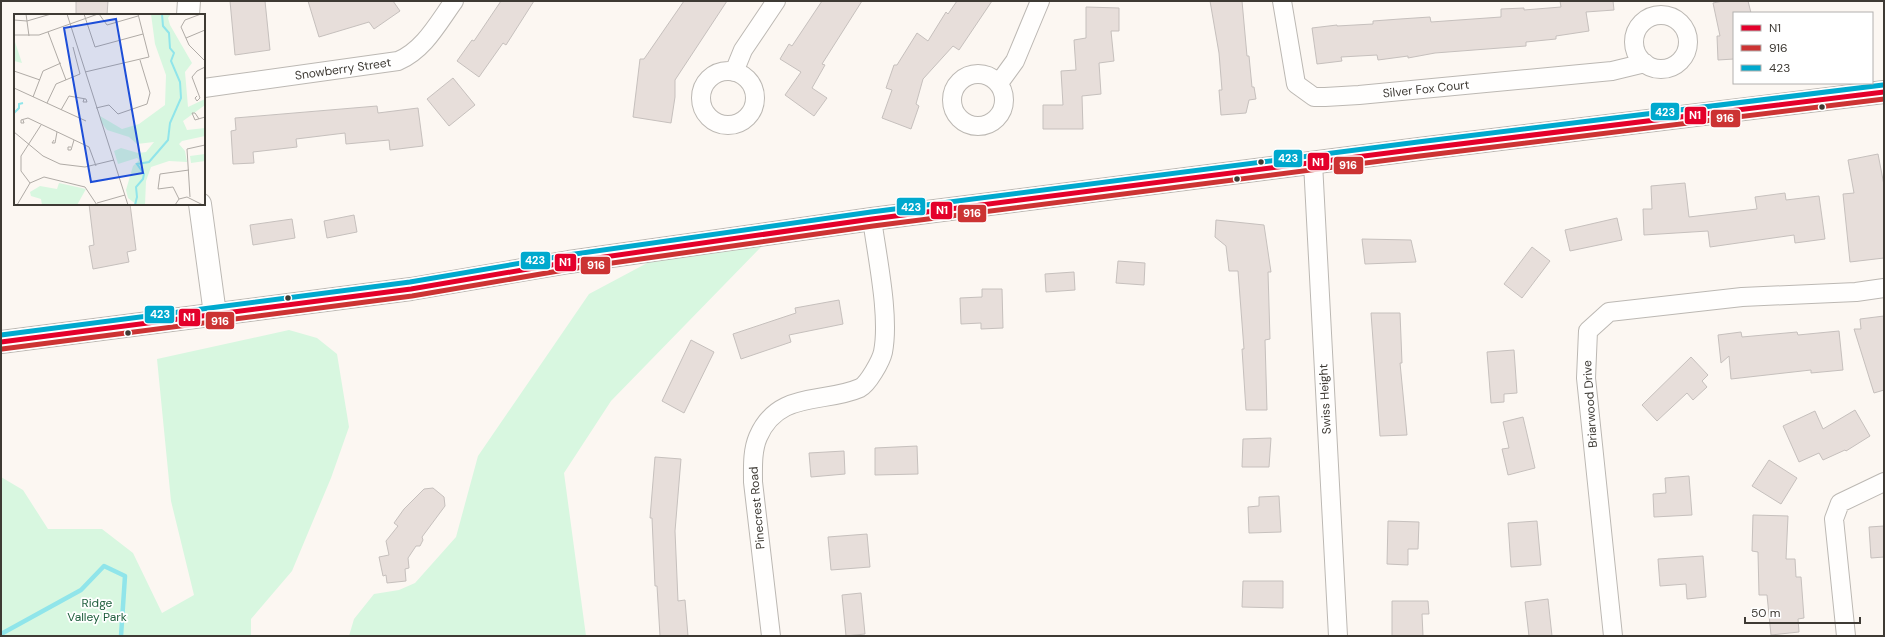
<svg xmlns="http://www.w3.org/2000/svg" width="1885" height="637" font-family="'DM Sans',sans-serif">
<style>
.green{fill:#d8f7e0}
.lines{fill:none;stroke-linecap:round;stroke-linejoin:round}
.stream{stroke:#90e5ea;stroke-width:4.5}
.building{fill:#e7deda;stroke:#c6c0bd}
.minor-casing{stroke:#bcb8b3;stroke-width:20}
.tertiary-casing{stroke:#bcb8b3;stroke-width:24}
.secondary-casing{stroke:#bcb8b3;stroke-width:24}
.minor{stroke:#fffefd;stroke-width:18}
.tertiary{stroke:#fffefd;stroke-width:22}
.secondary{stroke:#f9f6f2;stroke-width:22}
.bus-1-casing{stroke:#fff;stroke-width:8}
.bus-2-casing{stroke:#fff;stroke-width:8}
.bus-3-casing{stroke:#fff;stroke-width:8}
.bus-1{stroke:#e4002b;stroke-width:5}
.bus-2{stroke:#c33;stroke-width:5}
.bus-3{stroke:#00a9ce;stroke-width:5}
.bus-dot{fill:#3e3a34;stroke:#fff;stroke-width:1.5}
.labels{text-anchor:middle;stroke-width:3.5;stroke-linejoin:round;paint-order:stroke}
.street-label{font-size:12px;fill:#3e3a34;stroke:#fff}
.park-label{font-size:12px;fill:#1f5e3d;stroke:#fff}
.inset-river{fill:none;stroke:#90e5ea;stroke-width:2}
.inset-road{fill:none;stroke:#b0aba6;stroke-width:1}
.view{fill:#1d4ed8;fill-opacity:0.15;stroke:#1d4ed8;stroke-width:2}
.inset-edge{fill:none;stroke:#3e3a34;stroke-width:2}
.line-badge{stroke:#fff;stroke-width:1.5}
.badge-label{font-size:11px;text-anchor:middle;font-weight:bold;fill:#fff}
</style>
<rect width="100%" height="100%" fill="#fcf7f2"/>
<path class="green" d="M696 237 761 247 611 401 564 473 586 636H349L354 619 374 594 399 590 415 583 456 537 478 456 589 294Z
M289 330 317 338 337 354 349 427 331 478 292 571 251 619V636H1V477L23 490 48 529H102L133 553 162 613 194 595 171 501 157 359Z"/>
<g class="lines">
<path class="stream" d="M1 634 81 590 104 566 125 576 121 636"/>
</g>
<path class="building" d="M76 1H108L107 15H76Z
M230 1H265L270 50 235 55Z
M308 1H393L400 11 374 29 369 22 319 37Z
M501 1H534L506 45 503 43 479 77 457 61 472 40 474 41Z
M684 1H727L675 80V97L671 123 633 117 640 59H644Z
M822 1H862L822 64 825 65 812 88 827 98 814 116 785 95 801 72 780 59 789 44 792 46Z
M957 1H992L959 50 953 46 923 79 916 104 919 106 911 129 882 118 892 90 886 88 894 65H897L917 33 928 41 946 12 948 14Z
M1210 1H1242L1247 56H1249L1252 87H1254L1256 99 1249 100 1246 113 1221 115 1219 90H1222L1219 53Z
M1560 1H1613L1614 10 1586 12 1589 31 1556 36V39L1526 42V46L1435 53 1408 58V56L1378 60 1377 55 1341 57 1342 61 1317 64 1312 28 1337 25V26L1373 24V21L1400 19 1430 17 1431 22 1501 17V9L1524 8V10L1561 7Z
M1723 1H1748L1751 13H1734V59L1718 60 1717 36H1720L1713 3Z
M1086 7 1119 8V31H1111L1114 61 1099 63 1101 94 1082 96 1083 129H1043V105H1063L1061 71 1076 70 1074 40 1086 38Z
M453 78 475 105 449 126 427 99Z
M377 106 378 113 418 108 423 146 390 150 389 140 346 144 345 133 296 139 297 147 253 152 254 163 233 164 231 131 236 130 235 118Z
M1878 154 1884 185V258L1850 262 1843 194 1854 193 1848 160Z
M1685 183 1689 217 1757 209 1755 197 1785 193 1786 200 1819 196 1825 239 1795 243 1794 235 1710 247 1708 231 1644 235 1643 209H1652L1651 186Z
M89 204H130L136 250 127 252 129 262 93 269 89 246 94 245Z
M354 215 357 232 327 238 324 221Z
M1617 218 1622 240 1570 251 1565 230Z
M292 219 295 238 253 245 250 225Z
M1216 220 1264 225 1271 272H1268L1270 339 1265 340 1267 410H1246L1242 349H1244L1238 271H1229L1226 246 1215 237Z
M1362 239 1411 240 1416 262 1365 264Z
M1532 247 1550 261 1522 298 1504 284Z
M1118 261 1145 263 1144 285 1116 283Z
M1074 272 1075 290 1046 292 1045 274Z
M982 289H1002L1003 328 981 329V323L961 324 960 298 982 297Z
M839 300 843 324 789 335 791 342 741 359 733 334 796 313 795 308Z
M1371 313H1400L1402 363H1400L1407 435 1380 436Z
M1884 316V390L1874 393 1854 329H1861L1860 319Z
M1839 331 1843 370 1811 373V370L1731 379 1729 356 1721 363 1718 335 1741 332 1742 337 1797 332 1798 335Z
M691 340 714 352 684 413 662 401Z
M1514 350 1517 393 1504 394V402L1491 403 1487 352Z
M1691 357 1708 375 1702 381 1707 387 1693 400 1687 393 1657 421 1642 405Z
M1855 410 1870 436 1846 451 1845 450 1823 460 1819 453 1799 462 1783 426 1815 411 1823 429Z
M1523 417 1535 468 1508 475 1502 449 1509 448 1503 422Z
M1271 438 1269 467H1242L1243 439Z
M917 446 918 474 875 475V448Z
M844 451 845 474 811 477 809 453Z
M655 457 681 459 675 531 678 601 685 600 688 636H660L657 586H655L652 518H650Z
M1769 460 1797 478 1781 504 1752 486Z
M1689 476 1692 515 1654 517 1653 494 1666 493 1665 478Z
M433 488 444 497 445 506 422 537 423 540 420 546H416L408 558 409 568 405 569 406 581 387 583 386 575 383 576 379 557 389 555 386 541 398 526 394 523 404 509 424 489Z
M1279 496 1281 532 1249 533 1248 507 1259 506V497Z
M1753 515 1788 516 1786 559H1795L1796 577H1801L1804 618 1798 619 1799 632 1771 635 1767 595H1759L1758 552 1752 551Z
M1388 521 1419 522 1418 549H1408V565L1387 564Z
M1537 521 1541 565 1511 567 1508 523Z
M1884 526V557L1871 558 1869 527Z
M867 534 870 567 831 570 828 537Z
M1703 556 1706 597 1687 599 1686 584 1660 586 1658 559Z
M1243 581H1283V608L1242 607Z
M861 593 865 634 846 636 842 595Z
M1548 599 1552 636H1529L1525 602Z
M1392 601H1428L1429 614H1422L1423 636H1392Z"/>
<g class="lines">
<g class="minor-casing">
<path id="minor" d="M1282 1 1296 84 1314 97H1325L1359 95 1612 71 1645 63
M1634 42a27 27 0 1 1 54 0a27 27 0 1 1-54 0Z
M701 98a27 27 0 1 1 54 0a27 27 0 1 1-54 0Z
M734 72 743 50 776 1
M952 100a26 26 0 1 1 52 0a26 26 0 1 1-52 0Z
M999 83 1015 61 1040 1
M204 88 398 61C424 50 438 23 454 1
M1313 163 1338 636
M771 636 753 482C753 468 752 451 758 437 778 390 824 404 860 388 868 384 881 361 883 352 890 316 877 257 872 219
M1613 636 1586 378 1588 331 1609 312 1742 297 1856 292 1884 288
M1846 636 1834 519 1840 503 1884 482"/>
</g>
<g class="tertiary-casing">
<path id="tertiary" d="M188 15 189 1
M200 204 215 314"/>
</g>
<g class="secondary-casing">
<path id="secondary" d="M1 342 411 289 569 262 872 219 1419 149 1884 92"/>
</g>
<use href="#minor" class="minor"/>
<use href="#tertiary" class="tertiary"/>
<use href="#secondary" class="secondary"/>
<g class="bus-1-casing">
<path id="bus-1" d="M1 342 411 289 569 262 872 219 1419 149 1884 92"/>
</g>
<g class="bus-2-casing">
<path id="bus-2" d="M2 349 412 296 570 269 873 226 1420 156 1884 99"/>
</g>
<g class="bus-3-casing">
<path id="bus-3" d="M1 335 410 282 568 255 871 212 1418 142 1883 85"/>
</g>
<use href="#bus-1" class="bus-1"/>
<use href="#bus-2" class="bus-2"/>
<use href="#bus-3" class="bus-3"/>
</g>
<g class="bus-dot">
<circle cx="1822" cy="107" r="3.5"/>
<circle cx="1261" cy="162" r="3.5"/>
<circle cx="1237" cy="179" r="3.5"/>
<circle cx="288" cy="298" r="3.5"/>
<circle cx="128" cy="333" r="3.5"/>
</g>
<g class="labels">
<g class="street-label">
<text transform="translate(343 69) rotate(-8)" y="4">Snowberry Street</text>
<text transform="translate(1426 89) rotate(-6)" y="4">Silver Fox Court</text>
<text transform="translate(1325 399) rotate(-93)" y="4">Swiss Height</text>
<text transform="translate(1590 404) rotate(-94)" y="4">Briarwood Drive</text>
<text transform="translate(757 508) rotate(-95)" y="4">Pinecrest Road</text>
</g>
<g class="park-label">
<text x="97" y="607">Ridge<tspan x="97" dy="14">Valley Park</tspan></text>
</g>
</g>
<g transform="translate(14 14)">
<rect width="191" height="191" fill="#fcf7f2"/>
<path d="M137 0H157L154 4 156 11 178 49 171 58 174 93 191 85V91L169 107 173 116 191 114V122L168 127 165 130 171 137 173 148 155 147 137 153 132 167 131 191H123L114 184 112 176 119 152 125 146 123 144 104 150 100 137 107 134 124 139 132 138 140 128 123 130 115 123 93 116 87 108 86 102 108 115 125 110 151 91 152 61 141 30ZM0 25 8 49 0 47ZM191 140V147L177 149 176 142ZM45 169 72 175 63 191H28L27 185 17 182 16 178 26 172 43 175Z" fill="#d8f7e0"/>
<path class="inset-river" d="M0 99 5 94V90L9 89M121 191 123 183 122 173 129 165 130 160 123 150 135 148 154 126 156 109 167 84 166 68 157 47 160 39 156 34 155 19 149 12 148 0"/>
<path class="inset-road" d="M12 0 15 22M53 0 114 191M70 0 81 33 129 20M85 0 93 11 124 2M187 0 171 6 167 13 175 31 191 47M0 6 13 7 37 0M34 18 52 66M0 21H25L84 0M172 24 191 16M0 57 26 66M71 58 135 43 124 0M0 74 72 107M183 82 181 84 183 87 186 84 178 63 183 57 191 53M19 83 29 57 47 49M33 89 42 70 66 60 59 33M82 94 95 91 104 100 133 90 136 79 126 46M47 96 55 82 72 85 73 88H69L70 85M185 105 181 99H178L181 106 191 103M9 106 10 109H7V106L14 104 75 133 82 152M0 118 29 142 46 150 71 153 100 146M40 126 38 129H41L43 118M57 133H54V136H57L60 126M16 169 7 157V142L27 111M176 183 173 135 191 131M165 185 159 173 144 175 146 160 175 156M83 189 111 181M3 191 16 169 30 163 71 173 83 191M161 191 165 185 173 183 189 191"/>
<path class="view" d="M102 5 129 159 77 168 50 14Z"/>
<rect width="191" height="191" class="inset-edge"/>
</g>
<g class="line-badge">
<rect x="1650" y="102" width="30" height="19" rx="4" fill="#00a9ce"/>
<rect x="1684" y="106" width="23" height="19" rx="4" fill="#e4002b"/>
<rect x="1710" y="109" width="31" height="19" rx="4" fill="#c33"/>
<rect x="1273" y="149" width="30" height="19" rx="4" fill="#00a9ce"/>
<rect x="1307" y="152" width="23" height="19" rx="4" fill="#e4002b"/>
<rect x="1333" y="156" width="31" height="19" rx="4" fill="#c33"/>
<rect x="896" y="197" width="30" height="19" rx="4" fill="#00a9ce"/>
<rect x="930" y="201" width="23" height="19" rx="4" fill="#e4002b"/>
<rect x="957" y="204" width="30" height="19" rx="4" fill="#c33"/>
<rect x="520" y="251" width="31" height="19" rx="4" fill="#00a9ce"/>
<rect x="554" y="253" width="23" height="19" rx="4" fill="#e4002b"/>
<rect x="580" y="256" width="31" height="19" rx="4" fill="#c33"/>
<rect x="144" y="305" width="31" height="19" rx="4" fill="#00a9ce"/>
<rect x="178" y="308" width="23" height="19" rx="4" fill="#e4002b"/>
<rect x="205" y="311" width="30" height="19" rx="4" fill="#c33"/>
</g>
<g class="badge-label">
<text x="1665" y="116">423</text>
<text x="1695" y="119">N1</text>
<text x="1725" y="122">916</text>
<text x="1288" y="162">423</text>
<text x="1318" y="166">N1</text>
<text x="1348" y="169">916</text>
<text x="911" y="211">423</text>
<text x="942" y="214">N1</text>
<text x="972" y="217">916</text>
<text x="535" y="264">423</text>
<text x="565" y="266">N1</text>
<text x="596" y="269">916</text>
<text x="160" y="318">423</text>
<text x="189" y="321">N1</text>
<text x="220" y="325">916</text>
</g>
<rect width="1885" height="637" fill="none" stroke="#3e3a34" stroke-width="4"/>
<rect x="1733" y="12" width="140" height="72" fill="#ffffff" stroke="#b2b0ae"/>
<rect x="1741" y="25" width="20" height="6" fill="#e4002b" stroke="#b2b0ae"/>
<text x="1769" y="32" font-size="12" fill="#3e3a34">N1</text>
<rect x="1741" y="45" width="20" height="6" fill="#cc3333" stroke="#b2b0ae"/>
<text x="1769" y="52" font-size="12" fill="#3e3a34">916</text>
<rect x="1741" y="65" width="20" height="6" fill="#00a9ce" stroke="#b2b0ae"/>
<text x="1769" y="72" font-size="12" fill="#3e3a34">423</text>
<path d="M1745 617v6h115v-6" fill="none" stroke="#3e3a34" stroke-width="2"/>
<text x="1751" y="617" font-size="12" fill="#3e3a34" stroke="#ffffff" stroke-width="3" paint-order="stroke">50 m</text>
</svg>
